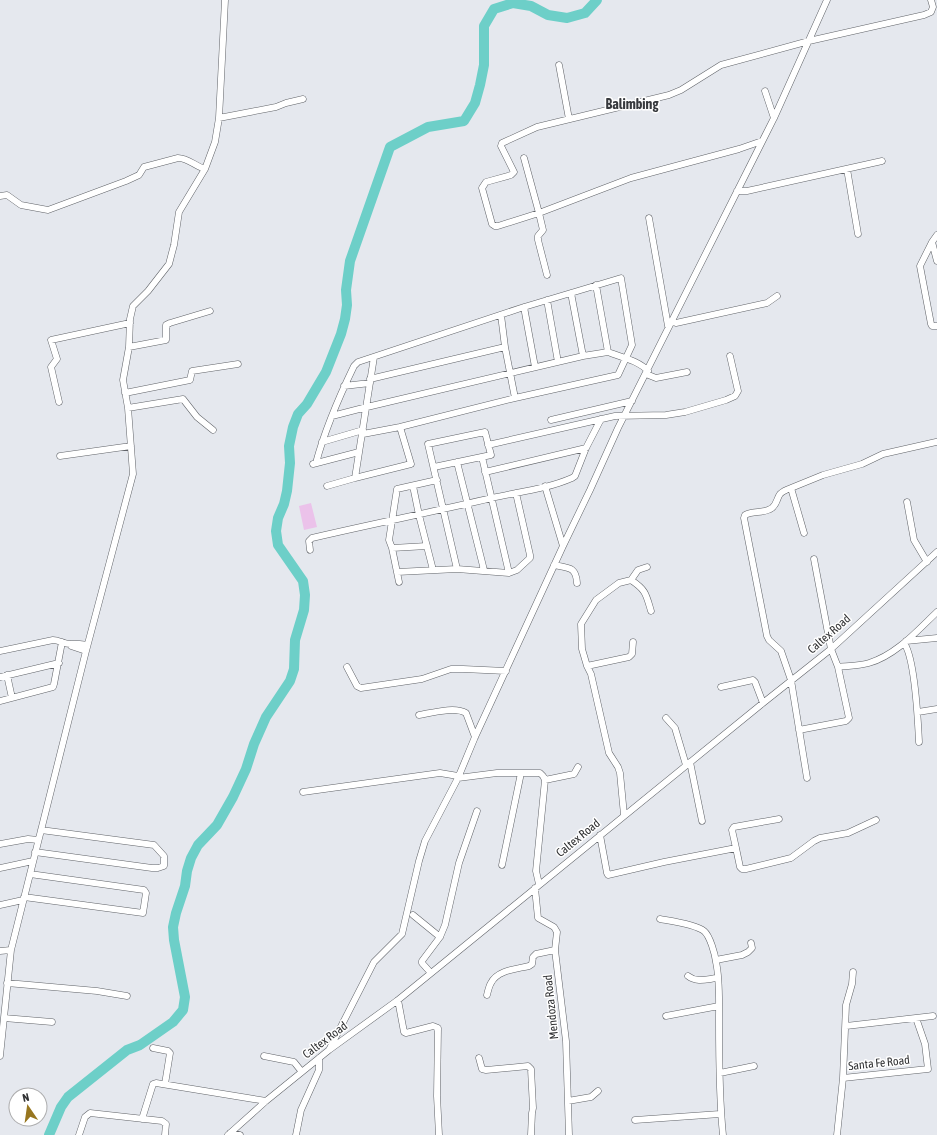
<svg xmlns="http://www.w3.org/2000/svg" width="937" height="1135" font-family="'Asap Condensed',sans-serif">
<style>
.pitch{fill:#ebc2ea}
.lines{fill:none;stroke-linecap:round;stroke-linejoin:round}
.river{stroke:#6dcfc8;stroke-width:10}
.minor-casing{stroke:#606368;stroke-width:7}
.minor{stroke:#fff;stroke-width:6}
.labels{text-anchor:middle;stroke-width:3;stroke-linejoin:round;paint-order:stroke}
.street-label{font-size:12px;fill:#313234;stroke:#fff}
.quarter-label{font-size:14px;font-weight:bold;fill:#37393d;stroke:#fff}
</style>
<rect width="100%" height="100%" fill="#e5e8ee"/>
<path class="pitch" d="M311 503 317 527 304 530 299 506Z"/>
<g class="lines">
<path class="river" d="M49 1135 61 1107 68 1097 127 1050 140 1045 173 1022 183 1010 185 997 174 940 173 927 176 913 185 886 187 871 191 858 198 845 217 825 233 797 246 769 254 744 266 717 290 681 294 669 295 640 304 610 305 595 303 581 278 545 276 531 278 518 284 504 287 491 290 463 289 446 293 427 298 414 307 404 326 372 341 334 345 319 347 305 346 290 350 261 390 147 428 127 464 121 475 103 480 85 484 65V26L494 9 513 3 531 6 548 15 567 18 585 13 597 0"/>
<g class="minor-casing">
<path id="minor" d="M559 65 569 119
M765 91 774 118
M219 118 276 107 286 103 303 99
M524 158 539 213 631 178 739 149 762 141
M847 169 858 234
M737 191H747L882 161
M0 196 7 195 21 205 48 210 126 181 139 175 144 167 178 158C188 158 195 166 205 169
M649 218 668 326
M937 235 932 242 937 261
M932 242 920 266 931 324 932 326H937
M547 275 538 240V236L543 230 539 213 498 226H495L492 224 482 188 486 182 511 175 514 172 501 146 502 143 537 127 669 95 681 90 721 65 809 41 924 15 931 12 933 7 931 0
M596 285 608 352
M571 293 583 356
M547 300 558 362
M524 307 535 367
M501 315 505 347 515 398
M671 321 676 323 767 303 777 296
M129 347 166 340V325L170 323 210 311
M646 374 656 378 687 372
M370 379 505 347
M344 386 370 383
M125 393 190 380 192 371 238 364
M59 402 51 367 57 359 51 340 130 323
M128 408 183 399 197 417 213 430
M332 416 367 407 583 356 608 352C620 357 638 360 648 371
M551 420 632 401
M322 442 363 430
M488 445 615 416 666 415 685 412 726 400 735 396 738 391 730 356
M60 456 131 446
M482 457 509 573
M457 462 484 570
M316 463C325 429 339 397 354 366L358 362 524 307 621 278 632 345 618 375 515 398 400 427 363 434
M313 464 359 452
M434 467 491 455 485 432 428 444 457 569
M485 472 586 448
M355 478 374 357
M327 486 355 478 411 464 400 427
M413 486 419 515 433 570
M545 486 563 546
M791 488C788 489 783 491 780 494 777 498 777 504 772 508 764 514 753 510 745 515L744 518 767 636 769 640 781 651 791 680 807 778
M907 502 914 540 927 562
M804 533 791 488 823 475 862 464 883 454 936 442H937
M392 548 427 546
M310 550 309 541 312 538C372 524 432 512 492 498 518 492 547 489 572 478L575 476 586 448 601 419
M554 565C568 568 576 566 577 583
M397 572 457 569 509 573 517 570 530 558V555L516 493
M631 580C646 590 646 594 651 611
M399 582 392 548 389 540 397 489 437 480
M906 641 937 638
M904 643C915 658 918 721 919 742
M70 644 71 646 86 651
M0 651 53 640C59 640 64 644 70 644 76 643 81 644 87 645
M587 666 629 657 632 654 633 642
M347 667 357 686 361 688 422 679 451 669H463L506 671
M838 667C848 666 859 666 869 663 896 655 917 631 937 612
M7 675 12 698
M0 677 59 663
M721 687 753 680 755 682 763 703
M0 701 53 687 54 684 62 642
M918 712 937 709
M419 715C431 713 455 706 466 713L475 737
M666 718 675 728 686 765
M799 730 846 721 849 718 838 667 831 649 814 559
M690 762 702 821
M458 778 497 773H540L543 776 545 780 536 871 539 884
M545 780 574 774 578 767
M303 792 440 773 458 776
M624 815 620 773 618 767 609 753 591 674 587 666 582 649 581 624 596 600 619 583 631 580 638 570 647 567
M600 835 607 873 608 875 664 862 736 848 740 867 742 869H746L791 858 814 841 820 838 848 833 876 820
M0 844 28 839 38 840
M736 848 732 830 734 827 779 819
M35 852 152 868H158L164 866V856L154 845 41 830
M502 865 521 773
M0 868 33 861
M535 888 538 918 554 927 557 932 555 950 566 1041 569 1135
M24 897 143 913 146 893 144 890 30 874
M0 905 23 900
M413 915 440 937
M660 919C671 921 695 924 704 931 710 936 715 954 716 962 720 980 719 1001 719 1020 719 1058 719 1097 723 1135
M0 951 11 950
M716 960 742 955 748 952 752 948 751 943
M431 973 422 963V961L440 937 445 925 459 863 477 811
M688 976C697 983 707 979 717 978
M7 983 97 991 127 996
M487 995C488 991 489 986 491 983 497 970 517 969 529 966L532 964 533 957 536 954 555 950
M398 1000 404 1032 406 1033 433 1026 438 1028 437 1096 439 1135
M666 1016 719 1006
M4 1018 52 1022
M846 1026 933 1016
M153 1048 168 1051 170 1053 165 1084
M329 1050 374 962 402 934 419 861 425 841 458 778 475 737 563 546 590 490 618 428 774 118 827 0
M0 1056 11 950 86 651 133 474 128 408 123 380 129 347 130 319 133 306 148 291 169 264 174 245 179 212 205 169 215 142 219 118 225 0
M264 1056 294 1062 302 1072
M479 1058 482 1069 486 1070 528 1066 531 1069 533 1108 532 1113 531 1135
M720 1073 754 1066
M843 1078 846 1005 852 984 853 972
M568 1101 591 1097 598 1091
M142 1119 153 1084 156 1083 266 1101
M635 1120 720 1114
M230 1133 240 1135
M79 1135 85 1117 90 1113 162 1121 166 1124 165 1135
M228 1135 266 1101 329 1050 398 1000 763 703 831 649 937 552
M296 1135 301 1110 319 1070V1058
M837 1135 843 1078 928 1069 925 1044 916 1018"/>
</g>
<use href="#minor" class="minor"/>
</g>
<g class="labels">
<g class="street-label">
<text transform="translate(829 634) rotate(-41)" y="4">Caltex Road</text>
<text transform="translate(578 838) rotate(-39)" y="4">Caltex Road</text>
<text transform="translate(551 1007) rotate(-96)" y="4">Mendoza Road</text>
<text transform="translate(325 1040) rotate(-37)" y="4">Caltex Road</text>
<text transform="translate(879 1063) rotate(-6)" y="4">Santa Fe Road</text>
</g>
<g class="quarter-label">
<text x="632" y="109">Balimbing</text>
</g>
</g>
<g transform="translate(28 1107) rotate(347)"><circle r="19" fill="#ffffff" stroke="#adadae"/>
<path d="M0-3L7 15L0 10L-7 15Z" fill="#97761f"/>
<text y="-6" font-size="11" font-weight="bold" text-anchor="middle" fill="#313234">N</text>
</g>
</svg>
